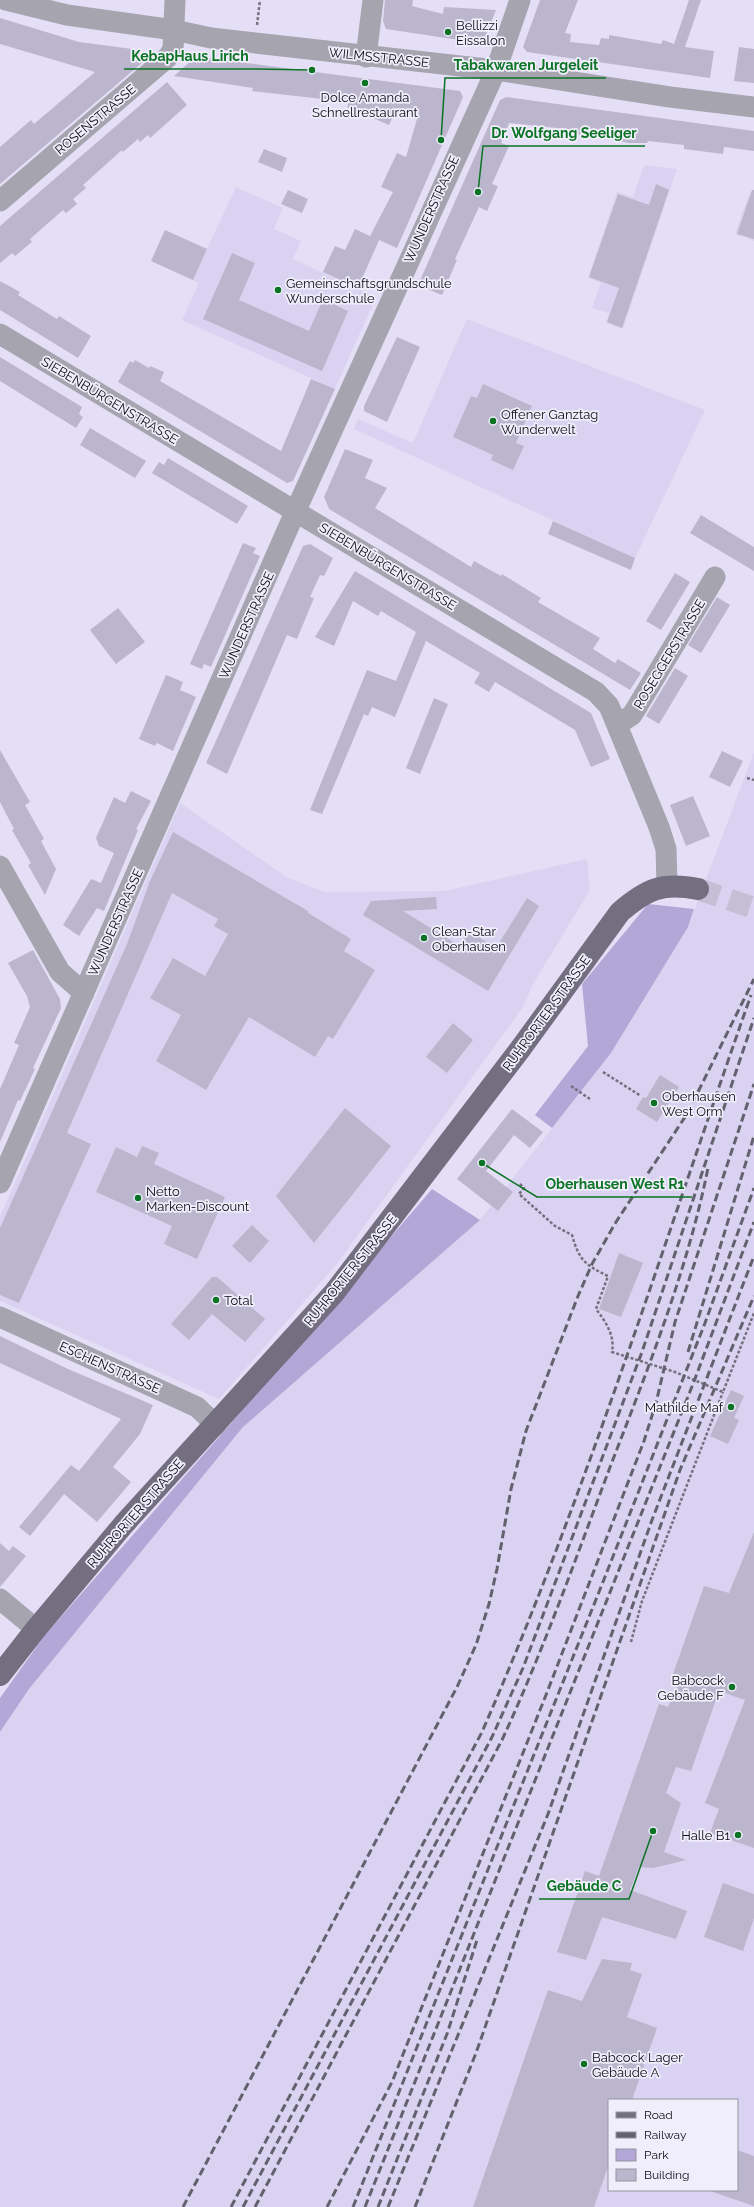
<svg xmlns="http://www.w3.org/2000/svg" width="754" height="2207" font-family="Raleway,sans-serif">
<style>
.built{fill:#d9d3f1;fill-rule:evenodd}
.green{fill:#b3a7d7}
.building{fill:#bbb6cd}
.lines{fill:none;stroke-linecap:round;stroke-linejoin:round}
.major-tunnel{stroke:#c4bfd4;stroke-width:22;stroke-dasharray:22 11;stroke-linecap:butt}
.path{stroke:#74707f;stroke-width:2.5;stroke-dasharray:3 2;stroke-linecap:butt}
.minor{stroke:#a6a4ae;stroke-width:21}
.major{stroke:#736f81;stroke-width:22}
.rail{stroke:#64616f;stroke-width:3;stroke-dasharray:8 4;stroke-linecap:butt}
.poi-dot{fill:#0b7324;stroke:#f1eefc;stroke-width:1.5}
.labels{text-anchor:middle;stroke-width:3.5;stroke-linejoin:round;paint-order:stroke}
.poi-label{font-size:13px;fill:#0e0c14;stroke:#f1eefc;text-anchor:start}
.street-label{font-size:13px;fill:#0e0c14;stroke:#f1eefc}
.leader{fill:none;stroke:#0b7324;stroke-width:1.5}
.callout-dot{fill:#0b7324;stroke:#f1eefc;stroke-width:1.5}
.callout-label{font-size:14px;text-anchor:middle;font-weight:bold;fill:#0b7324;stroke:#f1eefc;stroke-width:3.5;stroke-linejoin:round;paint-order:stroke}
</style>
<rect width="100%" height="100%" fill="#e4dff6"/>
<path class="built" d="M644 165 677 169 623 329 606 323 609 313 592 308 601 283 588 278 617 192 633 197Z
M236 187 283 208 274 229 301 241 293 259 376 297 335 389 182 320 199 283 151 261 165 230 207 249Z
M748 197 754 199V241L735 234Z
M467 319 705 410 635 558 354 429 358 419 413 443Z
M754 752V2207H0V1732L29 1689 243 1427 480 1220 611 1053 688 927ZM609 2100H737V2190H609Z
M180 803 288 878 325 892 445 891 587 859 590 890 533 984 523 1007 336 1265 219 1399 0 1301V1217Z"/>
<path class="green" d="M648 904 694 909 688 927 611 1053 552 1128 535 1115 588 1046 582 984Z
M432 1189 480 1220 243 1427 29 1689 0 1732V1698L45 1635 226 1429Z"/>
<path class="building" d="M385 0H413L412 6 443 14 444 7 496 10 486 35 479 43 386 29 383 21Z
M540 0H578L565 33 571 34 570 42 599 45 601 38 609 39V35L661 44 663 40 674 44 689 0H701L685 47 714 51 710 78 527 52 523 47Z
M0 18 79 42 140 50 143 62 0 184V147L31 120 34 124 95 72 0 44Z
M739 47 754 49V83L734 81Z
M200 57 460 91 463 97 397 248 379 240 358 288 323 272 335 246 345 250 355 229 372 237 370 236 393 192 381 187 397 153 406 157 419 112 396 110 389 125 347 107 349 102 252 91 253 88 174 76 193 59Z
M167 82 187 105 150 138 148 135 140 142 138 139 123 152 122 150 83 185 86 188 73 199 77 204 66 213 63 210 30 239 32 242 15 256 12 253 0 263V226Z
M506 97 754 131V151L724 147 723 154 684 149V145L648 141 647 143H630L576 134V130L509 123 501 143 509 146 492 184 498 186 487 211 479 207 455 259 457 260 442 295 418 285 500 100Z
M264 149 287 158 282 172 258 162Z
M656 184 669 190 622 328 607 322 619 288 589 277 618 194 649 205Z
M288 190 308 199 302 213 281 204Z
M752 190H754V239L737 234Z
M165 230 207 249 193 280 151 261Z
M232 253 255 263 239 300 309 331 323 299 348 311 322 371 203 319Z
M0 281 20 292 18 295 57 319 59 316 91 336 78 358 0 310Z
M397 337 420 347 387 422 364 411V406Z
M0 357 82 407 79 414 83 417 76 428 0 381Z
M135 360 149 368 150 366 164 372 160 381 281 451 311 379 335 389 293 481 287 483 118 382 130 361 133 363Z
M483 384 532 406 516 443 524 446 513 470 491 460 493 455 453 437 471 396 477 398Z
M90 428 146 461 135 478 80 445Z
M345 449 373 460 365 478 387 488 375 508 471 567 474 561 501 576 502 574 541 598 538 602 600 638 593 649 615 663 618 659 641 673 630 690 329 509 324 497Z
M168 458 248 506 237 524 152 473 159 462 164 465Z
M701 515 754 547V571L690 533Z
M553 521 635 558 631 570 548 534Z
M243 543 256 548 253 553 260 556 211 667 204 664 202 669 190 664Z
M310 544 333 558 324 576 320 575 310 597 314 598 297 639 287 635 227 774 206 763 303 546Z
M355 571 591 713 610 759 591 767 575 730 495 682 489 692 474 683 480 673 426 641 395 717 372 707 368 716 364 714 322 814 310 810 367 670 396 681 416 632 381 611 378 616 353 601 334 646 315 637Z
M675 573 690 582 661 630 646 621Z
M717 597 730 605 701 653 688 645Z
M118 608 145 642 116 664 90 630Z
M675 668 688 676 659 724 646 716Z
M166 675 183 682 180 690 196 697 173 751 157 743 155 746 139 739Z
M434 698 448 704 420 774 406 768Z
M0 750 30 802 25 805 44 839 41 841 56 869 45 895 28 865 31 863 12 830 14 829 0 802Z
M722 751 743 761 730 787 709 777Z
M131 791 151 801 136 829 138 830 104 911 97 908 79 936 63 925 91 879 101 883 114 853 99 846 96 838 114 797 125 803Z
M693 796 710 836 686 846 670 805Z
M173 832 308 911V913L351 939 344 951 375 970 333 1039 328 1036 315 1057 249 1017 206 1090 156 1061 181 1015 150 998 173 958 205 976 228 934 214 926 218 919 172 893 67 1133 91 1144 19 1303 0 1295V1228L127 944 150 881Z
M436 897 437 909 403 911 460 946 469 931 496 948 527 898 539 906 488 991 363 915 371 901Z
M33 950 60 999 61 1008 33 1068 35 1069 20 1101 18 1100 0 1142V1089L19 1045 14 1043 30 1007 27 996 8 963Z
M453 1023 473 1040 447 1073 426 1057Z
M660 1075 679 1087 657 1122 636 1109 643 1097 646 1098Z
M345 1108 391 1146 314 1243 276 1196Z
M512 1109 543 1132 530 1148 514 1135 486 1171 513 1192 498 1211 457 1179Z
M142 1146 159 1153 154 1164 225 1197 197 1259 164 1244 172 1226 96 1192 116 1147 137 1157Z
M252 1225 269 1241 250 1263 232 1246Z
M619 1253 643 1263 621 1317 599 1309Z
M212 1277H217L265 1319 245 1342 212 1314 189 1340 171 1324Z
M0 1336 68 1369 153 1405 140 1434 113 1467 131 1482 97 1522 64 1494 30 1536 19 1527 71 1465 79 1471 121 1419 0 1363Z
M731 1390 744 1396 734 1418 739 1420 728 1444 710 1436Z
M754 1532V1848L710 1833 719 1809 705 1803 745 1700 719 1691 691 1771 676 1767 666 1793 681 1803 664 1852 686 1860 653 1868 639 1867 630 1890 687 1911 676 1939 602 1917 586 1960 557 1952 585 1871 599 1876 659 1704 668 1707 682 1677 673 1674 704 1586 729 1593Z
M0 1543 9 1551 13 1546 26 1556 0 1587Z
M723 1883 754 1894V1918L743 1951 704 1937Z
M602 1959 632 1963 630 1970 642 1974 627 2017 657 2028 632 2100H609V2164L594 2207H473L548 1990 582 2001Z
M737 2150 754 2156V2206L713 2192V2190H737Z"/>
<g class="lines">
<path class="major-tunnel" d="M698 889 754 908"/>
<path class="path" d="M257 25 260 0
M747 778 754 780
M603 1072 641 1096
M571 1086 590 1099
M520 1184 524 1188 519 1194 555 1226 572 1235C579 1260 585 1265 608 1276L596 1309C606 1322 615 1336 612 1352L675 1372 723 1392 754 1313
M631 1642 642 1601 723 1392"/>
<path class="minor" d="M6 0 67 15 174 30 211 38 496 70 670 97 754 107
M366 57 373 0
M0 201 168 57 173 49 175 0
M0 334 596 692 609 706 659 827 666 849 667 885
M617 725 632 715 637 707 715 577
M0 866 60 972 84 993
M0 1183 296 510 496 70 520 0
M0 1317 197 1407 216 1425
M0 1599 36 1629"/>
<path class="major" d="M0 1675 36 1629 124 1524 334 1293 521 1048 620 912C647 889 662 882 698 889"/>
<path class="rail" d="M688 1352 754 1136
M183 2207 457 1687 476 1645 489 1604 497 1569 511 1489 526 1431 578 1296 592 1264 616 1222 687 1114 754 979
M231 2207 482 1732C587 1492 664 1242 751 995
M243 2207 492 1737 523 1668 642 1352 754 1018
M255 2207 502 1740C544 1649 577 1555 612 1462 649 1366 688 1268 708 1168
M327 2207 392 2082 546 1695 644 1441 656 1403 675 1322 754 1084
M353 2207 599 1592 705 1323 754 1188
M365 2207 693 1384 754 1222
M378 2207 447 2034 477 1940
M388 2207 548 1814 652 1520 754 1256
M415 2207 476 2053 680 1470 754 1296"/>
</g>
<g class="poi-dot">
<circle cx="448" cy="32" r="4"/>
<circle cx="365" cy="83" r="4"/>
<circle cx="278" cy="290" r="4"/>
<circle cx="493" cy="421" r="4"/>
<circle cx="424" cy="938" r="4"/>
<circle cx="654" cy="1103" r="4"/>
<circle cx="138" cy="1198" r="4"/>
<circle cx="216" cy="1300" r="4"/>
<circle cx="731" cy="1407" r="4"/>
<circle cx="732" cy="1687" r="4"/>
<circle cx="738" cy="1835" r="4"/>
<circle cx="584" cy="2064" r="4"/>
</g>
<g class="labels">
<g class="poi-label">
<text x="456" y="30">Bellizzi<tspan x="456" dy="15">Eissalon</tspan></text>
<text x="365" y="102" text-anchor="middle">Dolce Amanda<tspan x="365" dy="15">Schnellrestaurant</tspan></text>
<text x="286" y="288">Gemeinschaftsgrundschule<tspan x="286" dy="15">Wunderschule</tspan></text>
<text x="501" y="419">Offener Ganztag<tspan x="501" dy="15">Wunderwelt</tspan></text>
<text x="432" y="936">Clean-Star<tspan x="432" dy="15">Oberhausen</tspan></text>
<text x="662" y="1101">Oberhausen<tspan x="662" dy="15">West Orm</tspan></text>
<text x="146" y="1196">Netto<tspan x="146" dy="15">Marken-Discount</tspan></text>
<text x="224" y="1305">Total</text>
<text x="723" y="1412" text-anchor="end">Mathilde Maf</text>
<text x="724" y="1685" text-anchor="end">Babcock<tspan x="724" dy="15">Gebäude F</tspan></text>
<text x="730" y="1840" text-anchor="end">Halle B1</text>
<text x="592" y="2062">Babcock Lager<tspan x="592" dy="15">Gebäude A</tspan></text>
</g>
<g class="street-label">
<text transform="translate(379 57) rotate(6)" y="5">WILMSSTRASSE</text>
<text transform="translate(95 119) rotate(-40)" y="5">ROSENSTRASSE</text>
<text transform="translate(431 209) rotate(-66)" y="5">WUNDERSTRASSE</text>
<text transform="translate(110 400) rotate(31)" y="5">SIEBENBÜRGENSTRASSE</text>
<text transform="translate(388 566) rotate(31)" y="5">SIEBENBÜRGENSTRASSE</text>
<text transform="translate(246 625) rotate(-66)" y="5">WUNDERSTRASSE</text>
<text transform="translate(669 654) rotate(-59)" y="5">ROSEGGERSTRASSE</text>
<text transform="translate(115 922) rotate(-66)" y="5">WUNDERSTRASSE</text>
<text transform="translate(546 1013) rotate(-54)" y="5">RUHRORTER STRASSE</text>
<text transform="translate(350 1270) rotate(-51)" y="5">RUHRORTER STRASSE</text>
<text transform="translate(110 1367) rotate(24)" y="5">ESCHENSTRASSE</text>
<text transform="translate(135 1513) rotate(-49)" y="5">RUHRORTER STRASSE</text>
</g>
</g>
<path class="leader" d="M312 70L257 69H124M441 140L445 78H606M478 192L483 146H645M482 1163L537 1197H692M653 1831L629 1899H539"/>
<g class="callout-dot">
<circle cx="312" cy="70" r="4"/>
<circle cx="441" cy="140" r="4"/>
<circle cx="478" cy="192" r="4"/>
<circle cx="482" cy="1163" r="4"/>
<circle cx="653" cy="1831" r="4"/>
</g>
<g class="callout-label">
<text x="190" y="61">KebapHaus Lirich</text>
<text x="526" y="70">Tabakwaren Jurgeleit</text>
<text x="564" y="138">Dr. Wolfgang Seeliger</text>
<text x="615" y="1189">Oberhausen West R1</text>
<text x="584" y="1891">Gebäude C</text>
</g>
<rect x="608" y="2099" width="130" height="92" fill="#f1eefc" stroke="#96949f"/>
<rect x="616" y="2112" width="20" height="6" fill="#736f81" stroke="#96949f"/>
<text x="644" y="2119" font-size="12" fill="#0e0c14">Road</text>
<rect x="616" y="2132" width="20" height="6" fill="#64616f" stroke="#96949f"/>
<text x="644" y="2139" font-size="12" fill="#0e0c14">Railway</text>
<rect x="616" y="2149" width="20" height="12" fill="#b3a7d7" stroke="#96949f"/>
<text x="644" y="2159" font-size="12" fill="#0e0c14">Park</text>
<rect x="616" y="2169" width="20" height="12" fill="#bbb6cd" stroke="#96949f"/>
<text x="644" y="2179" font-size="12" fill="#0e0c14">Building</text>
</svg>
